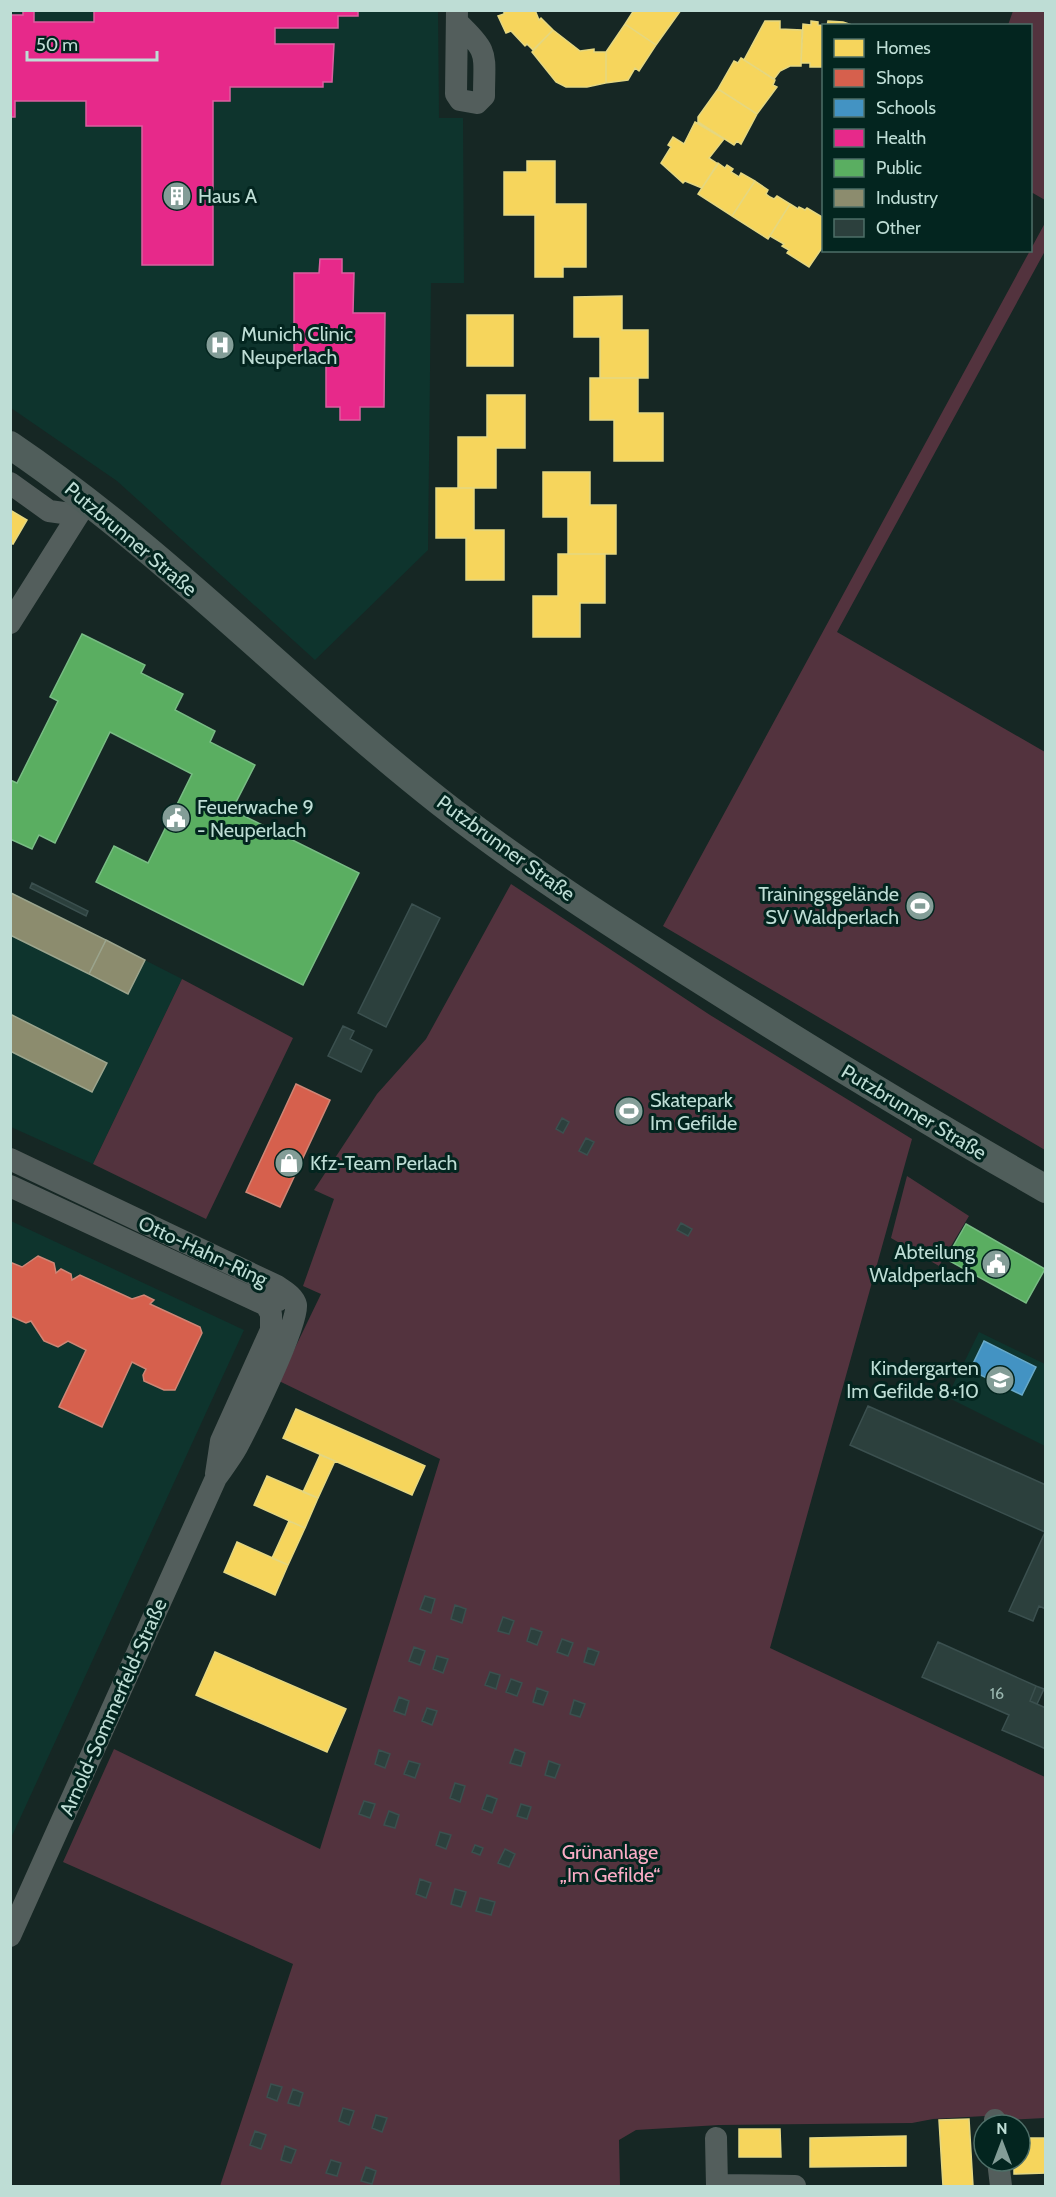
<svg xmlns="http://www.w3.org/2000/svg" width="1056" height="2197" font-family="Cabin,sans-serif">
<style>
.built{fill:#0e342d}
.green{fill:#53333e}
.homes{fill:#f6d55c;stroke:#e5d780;stroke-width:1.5}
.shops{fill:#d6604d;stroke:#cf8676;stroke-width:1.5}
.schools{fill:#4393c3;stroke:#68a9c8;stroke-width:1.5}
.health{fill:#e7298a;stroke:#db5fa0;stroke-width:1.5}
.public{fill:#5aae61;stroke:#78bc84;stroke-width:1.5}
.industry{fill:#8c8c6e;stroke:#9ba48d;stroke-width:1.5}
.building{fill:#2c403d;stroke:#3b504f;stroke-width:1.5}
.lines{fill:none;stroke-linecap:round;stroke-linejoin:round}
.minor{stroke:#535e5c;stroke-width:22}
.major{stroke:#505e5b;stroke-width:28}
.labels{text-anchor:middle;stroke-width:6;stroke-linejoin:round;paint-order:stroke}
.number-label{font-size:16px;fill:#9ab6af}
.poi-label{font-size:20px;fill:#beddd5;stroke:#03251f;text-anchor:start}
.street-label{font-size:20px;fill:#beddd5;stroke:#03251f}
.park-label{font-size:20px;fill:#faacc5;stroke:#03251f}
</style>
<rect width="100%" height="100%" fill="#162724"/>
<path class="built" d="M11 11H438L439 118H463L464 283H431L428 550 315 660 117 481 11 408Z
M11 892 182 979 93 1164 11 1127Z
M11 1221 244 1330 11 1838Z
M979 1332 1045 1364V1446L947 1397Z"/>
<path class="green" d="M1013 11H1045V200L1031 192 1030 26 1008 25Z
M1045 223V251L837 632 1045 752V1150L663 926Z
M511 884 710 1015 912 1139 770 1648 1045 1777V2118L1003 2120 1002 2115 933 2119 912 2123 719 2125 636 2130 619 2140 620 2186H220L293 1964 63 1862 114 1749 320 1849 440 1459 279 1381 321 1294 303 1286 334 1199 314 1190 377 1094 426 1039Z
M182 979 293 1038 206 1219 93 1164Z
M907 1176 969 1216 939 1266 891 1238Z"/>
<path class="homes" d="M504 10H535L539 20 541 18 553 30 533 50 527 44 525 46 511 31 506 33 498 16 504 14Z
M681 10 656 45 625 24 634 10Z
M765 21H780V29L802 30 801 66H790L780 71 774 79 744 60Z
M811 21 818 22V25L826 26H824V67H810V63H801L803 24 811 25Z
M828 21 843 22 852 25 827 26Z
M625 24 656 45 639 71 635 68 628 80 606 83V52Z
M553 30 580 51 594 49V52H606V83L587 87H566L556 82 532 52Z
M741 58 775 80 773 85 777 87 757 114 718 89 734 61 738 63Z
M718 89 757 114 741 144 737 141 734 145 698 122V117Z
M695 122 724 139 709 158 718 164 702 188 685 181 683 183 661 163 671 147 668 145 673 137 684 144Z
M527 161H555V204H586V267H563V277H535V215H504V172H527Z
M718 163 725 168 727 165 733 169 731 172 739 177 741 173 755 181 732 216 698 194Z
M755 181 768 190 766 194 770 197 774 199 777 196 790 204 768 239 732 216Z
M790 204 798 209 799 207 805 210 807 208 822 217 824 215V245L809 267 787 253 789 250 782 246 784 244 770 236Z
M622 296V330H648V378H600V337H574V297Z
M467 315H513V366H467Z
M590 378H638V413H663V461H614V420H590Z
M487 395H525V448H496V488H458V437H487Z
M543 472H590V505H616V554H568V517H543Z
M436 488H474V530H504V580H466V538H436Z
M10 510 27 520 13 544 10 543Z
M558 554H605V603H580V637H533V596H558Z
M296 1409 425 1466 412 1495 283 1438Z
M320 1455 335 1461 318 1498 303 1492Z
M267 1476 318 1498 305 1528 254 1505Z
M289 1521 305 1528 288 1565 272 1558Z
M237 1542 288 1565 275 1595 224 1572Z
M215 1652 346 1709 327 1752 196 1695Z
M969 2119 973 2186H943L939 2120Z
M739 2129H780L781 2157H739Z
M906 2136V2166L810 2167V2138Z
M1020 2138H1046V2173L1014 2174V2161H1020Z"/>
<path class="shops" d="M296 1084 330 1100 280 1207 246 1192Z
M38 1256 54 1263 56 1273 61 1269 71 1274 72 1280 80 1275 132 1299 144 1295 154 1300 150 1304 200 1327 202 1333 175 1390H164L144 1381 143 1375 146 1369 132 1362 102 1427 59 1407 86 1350 68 1341 58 1347 44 1341 31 1321 26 1323 10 1316V1262L22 1267Z"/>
<path class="schools" d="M984 1341 1036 1367 1022 1395 970 1370Z"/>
<path class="health" d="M23 10H34V22H94V10H358V16H338V28H275V44H334L332 82H323V87H230V101H213V265H142V126H86V101H15V117H10V15H23Z
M320 259H342V273H354L353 313H385L384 407H360V420H340V407H326V355L294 354V273H319Z"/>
<path class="public" d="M82 634 145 665 141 673 183 694 175 710 215 731 210 742 255 765 232 810 359 873 303 985 96 882 114 846 148 863 192 774 110 732 55 843 39 835 32 849 10 839V780L17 783 58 701 50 697Z
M966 1224 1045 1269 1026 1303 946 1259Z"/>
<path class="industry" d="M11 893 106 940 89 974 10 935Z
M106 940 145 960 128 994 89 974Z
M10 1014 107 1063 92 1092 10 1051Z"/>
<path class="building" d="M32 883 88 911 86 916 30 888Z
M412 904 440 918 386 1027 358 1013Z
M343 1026 354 1031 350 1039 372 1050 361 1072 328 1056Z
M562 1118 569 1122 563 1133 556 1129Z
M586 1138 594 1142 587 1155 579 1151Z
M681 1223 692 1229 688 1236 677 1230Z
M868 1406 1046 1485 1045 1532 850 1445Z
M1046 1530V1609L1039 1606 1033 1621 1009 1611Z
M425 1596 435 1599 431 1613 420 1609Z
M455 1605 466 1609 462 1623 451 1619Z
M503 1617 514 1621 509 1634 498 1631Z
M531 1628 542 1632 537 1645 527 1641Z
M562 1639 573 1643 568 1656 557 1652Z
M938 1642 1036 1686 1030 1701 1046 1708V1749L1002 1730 1009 1715 922 1677Z
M414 1647 425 1651 420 1665 409 1661Z
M588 1648 599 1652 594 1665 584 1662Z
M437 1656 448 1659 443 1673 433 1669Z
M490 1672 500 1675 496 1689 485 1685Z
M511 1679 522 1683 517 1696 506 1692Z
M1036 1686 1044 1689 1037 1704 1030 1701Z
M537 1688 548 1692 543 1705 533 1702Z
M399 1697 409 1701 405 1715 394 1711Z
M574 1700 585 1704 580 1717 570 1714Z
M427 1708 437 1711 432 1725 422 1721Z
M515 1749 525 1753 521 1766 510 1763Z
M379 1750 390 1754 385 1768 375 1764Z
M409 1761 420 1764 415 1778 404 1774Z
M549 1761 560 1765 555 1778 545 1775Z
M455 1783 465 1786 460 1802 450 1798Z
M487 1795 497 1799 492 1813 482 1809Z
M364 1801 375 1804 370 1818 359 1814Z
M521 1804 531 1807 527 1819 517 1816Z
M389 1811 399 1815 395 1828 384 1825Z
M440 1832 451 1835 446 1849 436 1845Z
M475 1845 483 1848 480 1855 472 1852Z
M505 1849 515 1854 509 1867 498 1863Z
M420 1879 431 1883 426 1898 416 1894Z
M455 1889 466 1892 461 1907 451 1904Z
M480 1898 495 1902 491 1915 476 1911Z
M271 2084 282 2087 277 2101 267 2097Z
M293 2089 303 2093 299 2106 288 2103Z
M343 2108 354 2111 349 2125 339 2121Z
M376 2115 387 2118 382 2132 372 2128Z
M255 2131 266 2135 261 2149 250 2145Z
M285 2146 296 2150 291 2163 281 2160Z
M331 2160 341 2163 337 2176 326 2173Z
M366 2167 376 2171 372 2184 361 2181Z"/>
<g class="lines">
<path class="minor" d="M457 10 456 94 460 100 477 103 484 96C484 53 490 53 457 22
M10 483 49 511 78 515
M10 623 87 501
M10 1159 277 1286C284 1291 294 1296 296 1305 300 1321 247 1428 237 1447 231 1458 223 1468 216 1478L10 1936
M10 1186 266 1305 279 1300 277 1286
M216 1474 221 1441 271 1330V1314L266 1305
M995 2120V2125
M716 2138 717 2186
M998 2161 1001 2186
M717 2185 795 2186"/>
<path class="major" d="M10 445C165 550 294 687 440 802 524 868 615 926 705 983 817 1054 930 1123 1046 1189"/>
</g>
<defs>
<g id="building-disc" transform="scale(1.5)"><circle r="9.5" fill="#839d97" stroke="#03251f"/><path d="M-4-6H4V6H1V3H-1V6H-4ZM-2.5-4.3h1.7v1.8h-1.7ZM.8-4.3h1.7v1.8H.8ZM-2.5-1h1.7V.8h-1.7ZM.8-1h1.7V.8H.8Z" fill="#fff"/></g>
<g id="hospital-disc" transform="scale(1.5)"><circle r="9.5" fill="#839d97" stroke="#03251f"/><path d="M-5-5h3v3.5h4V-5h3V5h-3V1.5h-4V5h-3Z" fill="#fff"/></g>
<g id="civic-disc" transform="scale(1.5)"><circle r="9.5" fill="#839d97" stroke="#03251f"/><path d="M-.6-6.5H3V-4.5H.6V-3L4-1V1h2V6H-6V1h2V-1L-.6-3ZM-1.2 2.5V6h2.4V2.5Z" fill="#fff"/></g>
<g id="stadium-disc" transform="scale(1.5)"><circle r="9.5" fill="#839d97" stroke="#03251f"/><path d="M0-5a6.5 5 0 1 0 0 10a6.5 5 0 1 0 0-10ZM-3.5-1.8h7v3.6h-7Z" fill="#fff"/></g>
<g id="shop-disc" transform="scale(1.5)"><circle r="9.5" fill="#839d97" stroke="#03251f"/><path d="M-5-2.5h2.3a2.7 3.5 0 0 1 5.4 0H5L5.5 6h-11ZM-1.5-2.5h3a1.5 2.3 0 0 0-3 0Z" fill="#fff"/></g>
<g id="school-disc" transform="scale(1.5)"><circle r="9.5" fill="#839d97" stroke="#03251f"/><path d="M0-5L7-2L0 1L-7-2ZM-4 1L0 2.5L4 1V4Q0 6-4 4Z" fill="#fff"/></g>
</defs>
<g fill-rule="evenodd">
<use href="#building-disc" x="177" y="196"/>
<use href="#hospital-disc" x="220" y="345"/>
<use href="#civic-disc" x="176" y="818"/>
<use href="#stadium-disc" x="920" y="906"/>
<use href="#stadium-disc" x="629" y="1111"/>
<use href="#shop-disc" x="289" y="1163"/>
<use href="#civic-disc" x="996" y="1264"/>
<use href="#school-disc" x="1000" y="1380"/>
</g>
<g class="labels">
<g class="number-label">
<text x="997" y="1699">16</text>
</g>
<g class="poi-label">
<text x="198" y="203">Haus A</text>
<text x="241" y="341">Munich Clinic<tspan x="241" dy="23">Neuperlach</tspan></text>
<text x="197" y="814">Feuerwache 9<tspan x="197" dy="23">- Neuperlach</tspan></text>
<text x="899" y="901" text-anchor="end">Trainingsgelände<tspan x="899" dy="23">SV Waldperlach</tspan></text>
<text x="650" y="1107">Skatepark<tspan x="650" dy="23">Im Gefilde</tspan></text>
<text x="310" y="1170">Kfz-Team Perlach</text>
<text x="975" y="1259" text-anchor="end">Abteilung<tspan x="975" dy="23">Waldperlach</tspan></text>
<text x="979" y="1375" text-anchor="end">Kindergarten<tspan x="979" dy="23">Im Gefilde 8+10</tspan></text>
</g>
<g class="street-label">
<text transform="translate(131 539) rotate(40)" y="7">Putzbrunner Straße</text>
<text transform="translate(506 848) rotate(36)" y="7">Putzbrunner Straße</text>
<text transform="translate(914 1112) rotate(31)" y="7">Putzbrunner Straße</text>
<text transform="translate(203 1251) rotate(25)" y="7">Otto-Hahn-Ring</text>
<text transform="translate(113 1707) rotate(-66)" y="7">Arnold-Sommerfeld-Straße</text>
</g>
<g class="park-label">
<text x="610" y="1859">Grünanlage<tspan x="610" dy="23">„Im Gefilde“</tspan></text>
</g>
</g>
<rect width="1056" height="2197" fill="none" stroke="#beddd5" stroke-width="24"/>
<rect x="822" y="24" width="210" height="228" fill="#03251f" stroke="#4e6f68" stroke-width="1.5"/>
<rect x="834" y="39" width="30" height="18" fill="#f6d55c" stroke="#4e6f68" stroke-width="1.5"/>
<text x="876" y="54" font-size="18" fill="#beddd5">Homes</text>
<rect x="834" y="69" width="30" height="18" fill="#d6604d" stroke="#4e6f68" stroke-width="1.5"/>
<text x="876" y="84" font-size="18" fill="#beddd5">Shops</text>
<rect x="834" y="99" width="30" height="18" fill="#4393c3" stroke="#4e6f68" stroke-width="1.5"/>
<text x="876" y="114" font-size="18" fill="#beddd5">Schools</text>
<rect x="834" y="129" width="30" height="18" fill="#e7298a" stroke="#4e6f68" stroke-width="1.5"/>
<text x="876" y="144" font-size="18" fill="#beddd5">Health</text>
<rect x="834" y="159" width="30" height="18" fill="#5aae61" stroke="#4e6f68" stroke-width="1.5"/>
<text x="876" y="174" font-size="18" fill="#beddd5">Public</text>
<rect x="834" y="189" width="30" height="18" fill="#8c8c6e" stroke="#4e6f68" stroke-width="1.5"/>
<text x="876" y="204" font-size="18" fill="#beddd5">Industry</text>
<rect x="834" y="219" width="30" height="18" fill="#2c403d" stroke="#4e6f68" stroke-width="1.5"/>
<text x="876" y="234" font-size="18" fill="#beddd5">Other</text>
<g transform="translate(1002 2143)"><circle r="28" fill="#03251f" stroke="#4e6f68" stroke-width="1.5"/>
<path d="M0-4.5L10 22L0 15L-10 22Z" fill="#839d97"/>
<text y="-9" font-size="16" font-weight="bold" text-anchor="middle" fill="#beddd5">N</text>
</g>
<path d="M27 51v9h130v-9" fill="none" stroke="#beddd5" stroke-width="3"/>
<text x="36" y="51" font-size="18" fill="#beddd5" stroke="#03251f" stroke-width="4.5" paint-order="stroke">50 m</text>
</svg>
